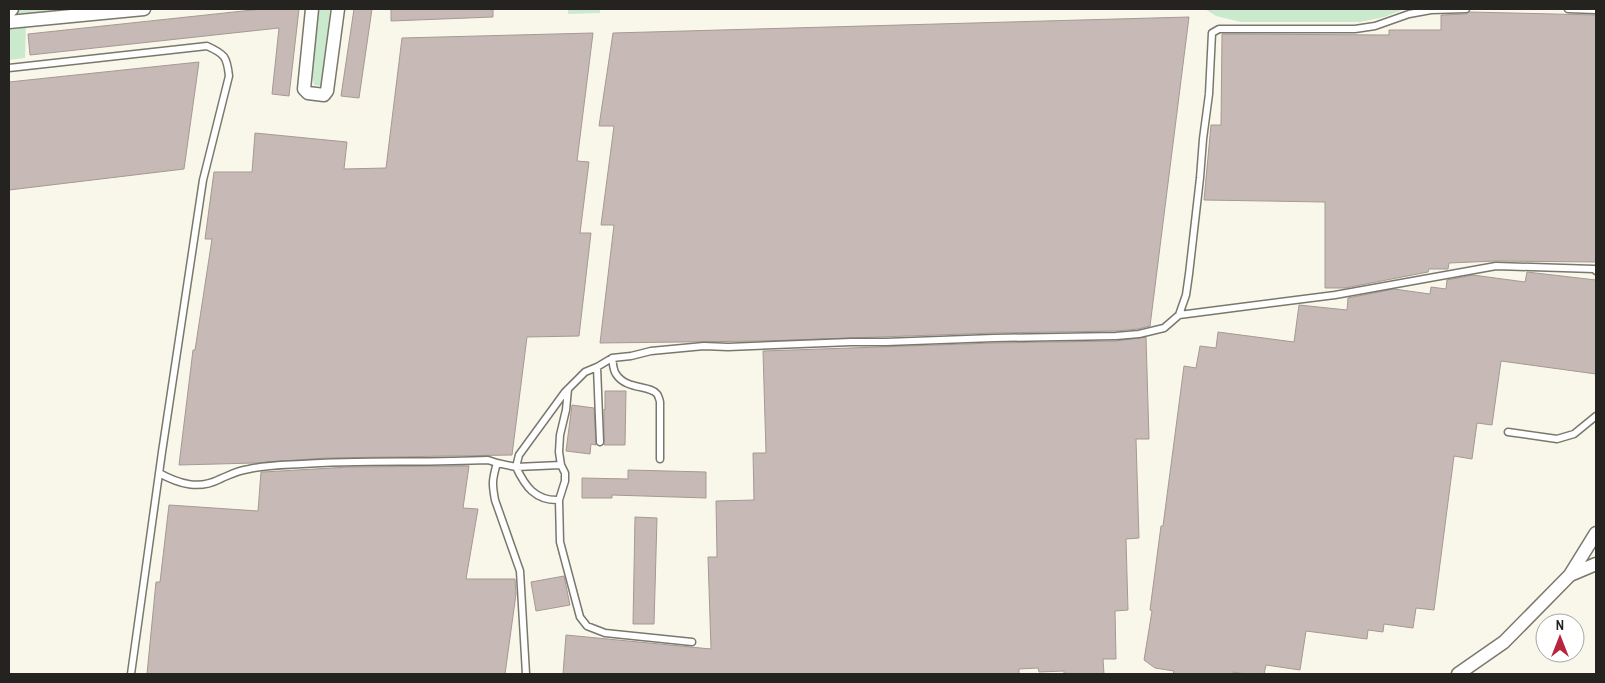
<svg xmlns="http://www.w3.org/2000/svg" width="1605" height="683" font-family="'Archivo Narrow',sans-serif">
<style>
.green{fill:#cae9cd}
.building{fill:#c7bab6;stroke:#a59994}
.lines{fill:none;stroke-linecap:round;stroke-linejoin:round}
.lane-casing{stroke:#7a776d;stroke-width:9}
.street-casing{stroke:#7a776d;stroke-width:15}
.lane{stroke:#fff;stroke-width:6}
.street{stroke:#fff;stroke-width:12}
</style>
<rect width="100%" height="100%" fill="#f9f7ea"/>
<path class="green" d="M14 9H135L9 21Z
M317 9H330L324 78 322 86 314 85 312 74Z
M568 9H600V13L568 14Z
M1205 9H1405L1384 17 1360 22H1241L1216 16Z
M26 25 25 58 9 60V26Z"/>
<path class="building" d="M262 9H299L289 96 272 94 279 28 30 55 28 34Z
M354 9H372L359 98 341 96Z
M391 9H493V17L391 21Z
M1469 12 1596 15V262L1496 261 1449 263 1448 269H1429L1428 272 1345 288H1325V202L1204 200 1211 125H1221L1222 34 1389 35V30H1441V15L1466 14Z
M1189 17 1150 326 1138 329 1116 331 994 333 763 341 600 343 614 225H601L614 126H599L613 33Z
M593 33 577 161 589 162 580 233H591L579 336 527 337 512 455 325 458 255 463 179 465 193 350H195L212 239H205L214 172H252L255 133 347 142 344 169 386 168 402 38Z
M199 62 184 169 9 190V82Z
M1527 272 1596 280V374L1501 361 1492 425 1477 423 1472 459 1454 456 1434 610 1416 608 1413 628 1384 624 1383 632 1368 630 1367 639 1306 631 1300 670 1266 665 1264 674H1245L1233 672 1232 674H1173L1174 671 1155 668 1144 660 1152 611 1150 610 1161 526H1163L1184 366 1196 368 1200 346 1216 348 1218 332 1294 342 1299 305 1347 310 1348 298 1394 289 1430 294 1431 287 1446 289 1447 280 1473 275 1525 282Z
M1146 337 1149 439H1136L1139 538 1126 539 1128 610 1115 611 1116 659H1103L1104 674H1064V671L1039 672 1038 668 1019 669V674H563L566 635 711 649 708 557H717L716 501 754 500 753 453H766L763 351 994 343 1116 341Z
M605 391H626L625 445H604V409L605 410Z
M572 405 594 408 596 445 591 444 590 454 566 451Z
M469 466 463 508 478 509 466 579H515L516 594 505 674H147L156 582H160L169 505 258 511 261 472H263L349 467Z
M628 470 706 472V498L612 495V498H582V478L628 479Z
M635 517 657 518 654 624H633Z
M564 576 570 605 536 611 531 582Z"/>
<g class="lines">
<g class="lane-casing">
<path id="lane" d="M1568 9 1596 10
M9 68 207 46C225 54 227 57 229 76L203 180 162 452 131 674
M1179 315 1335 295 1496 266 1594 269 1596 271
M612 358C613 363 613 370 616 374 626 390 650 385 657 394 658 395 660 401 660 402V459
M597 367 600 442
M1508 432 1557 439 1574 434 1596 416
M497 463C492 480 492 484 495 500L520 571 526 674
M561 465 516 467C525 486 535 501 559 500L560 542 580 617 587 626 605 633 692 642
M159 473C179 484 199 490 220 479 232 474 236 471 249 469 266 465 284 465 302 464 364 460 426 463 488 460L497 463 516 467 519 455 565 392 585 372 597 367 612 358 631 356 651 351 704 346 728 347 851 342H886L994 338 1116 336 1139 334 1164 328 1179 315 1186 295 1189 274 1200 178 1203 139 1209 94 1212 33 1219 29H1355L1375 26 1409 14 1431 10 1466 9
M559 500 565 481V473L561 465 559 452 560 435 566 410 568 389"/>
</g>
<g class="street-casing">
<path id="street" d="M312 9 304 89 308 93 324 95 327 91 338 9
M9 12 12 9
M9 22 144 9
M1570 575 1596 564
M1458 674 1504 642 1570 575 1596 533"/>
</g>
<use href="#lane" class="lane"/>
<use href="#street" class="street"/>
</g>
<rect width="1605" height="683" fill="none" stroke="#24231f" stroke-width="20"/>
<g transform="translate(1560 638)"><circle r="24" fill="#ffffff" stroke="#a7a7a5"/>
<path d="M0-4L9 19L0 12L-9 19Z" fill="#b7253d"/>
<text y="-8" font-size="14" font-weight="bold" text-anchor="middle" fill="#24231f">N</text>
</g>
</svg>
